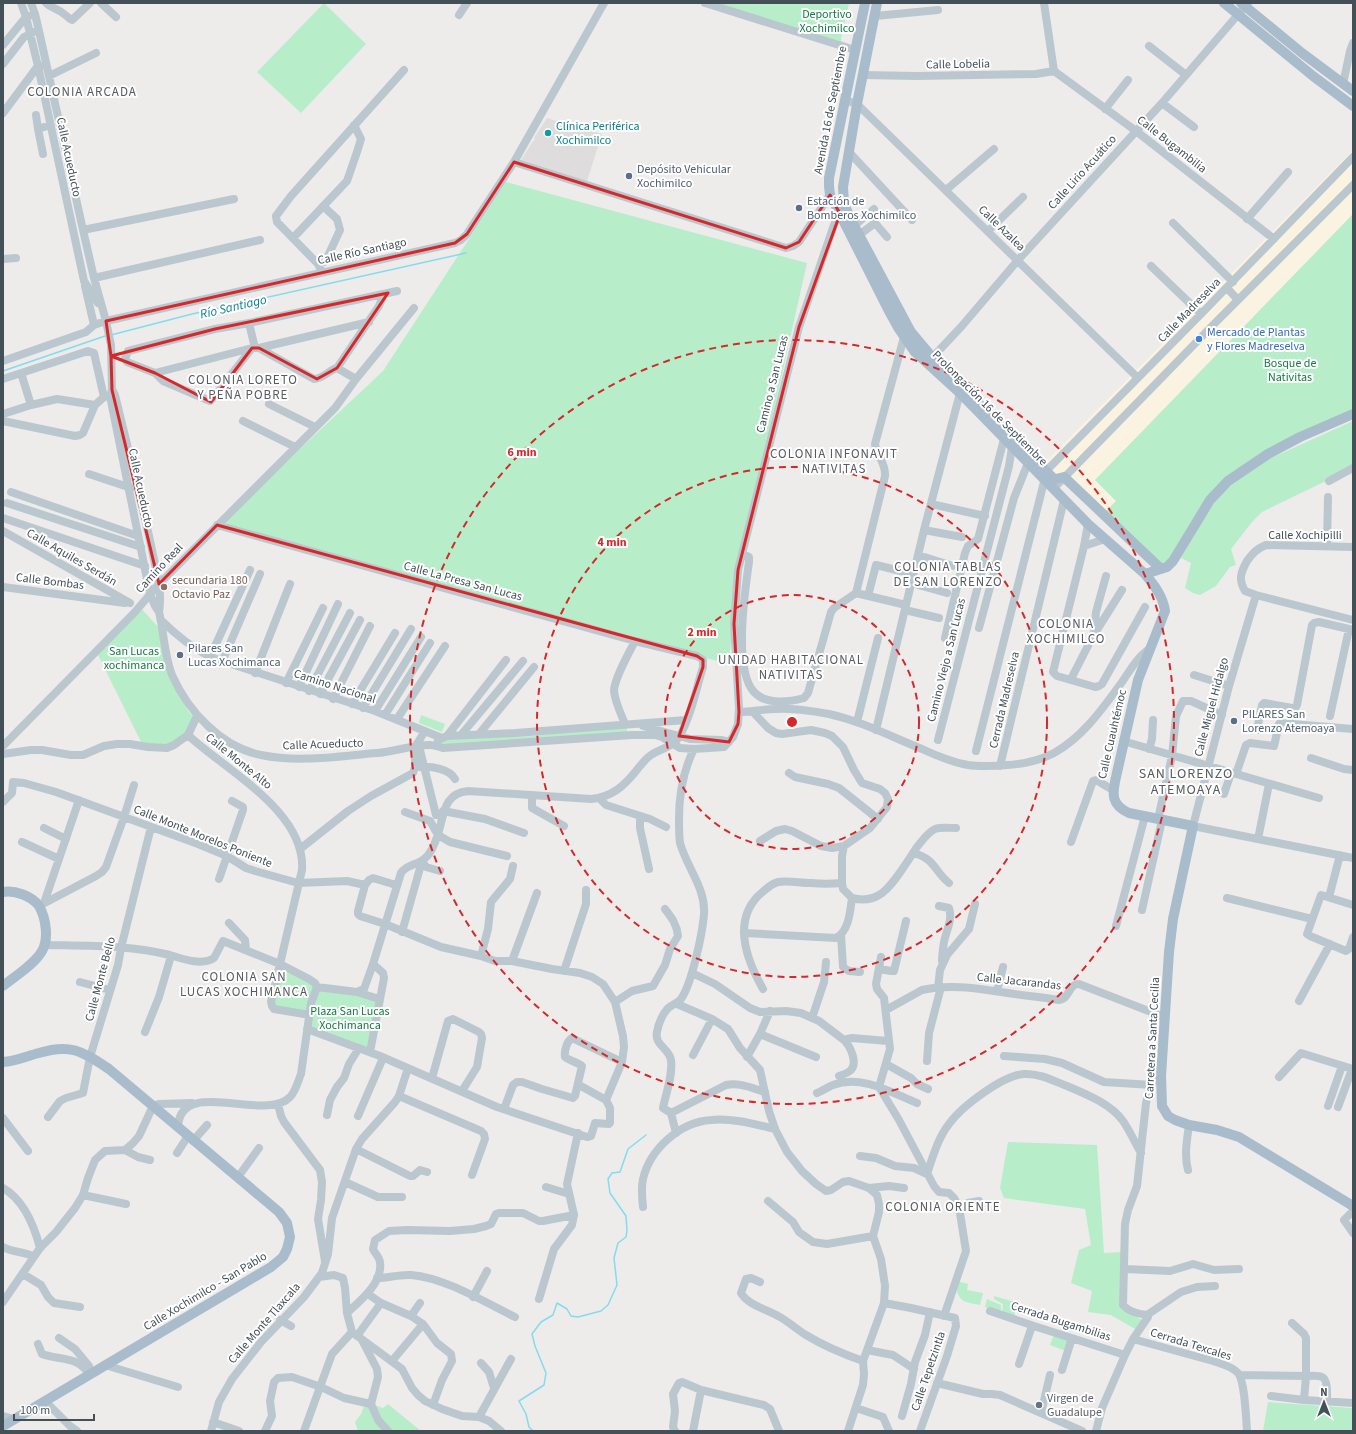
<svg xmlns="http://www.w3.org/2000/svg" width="1356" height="1434" font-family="'Source Sans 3',sans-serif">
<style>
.commercial{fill:#fbf3e1}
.education{fill:#dfdcdd}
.green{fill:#b7eec9}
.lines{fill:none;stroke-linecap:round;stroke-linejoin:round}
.stream{stroke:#83dcec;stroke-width:1.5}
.minor{stroke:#bbc7ce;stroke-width:8}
.major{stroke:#a9bccb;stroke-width:10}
.marked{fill:none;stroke:#d62828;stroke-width:3;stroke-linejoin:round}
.ring{fill:none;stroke:#d62828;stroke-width:2;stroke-dasharray:7 5}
.culture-dot{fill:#0f9aa8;stroke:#fff;stroke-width:1.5}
.service-dot{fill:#5c6f8a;stroke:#fff;stroke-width:1.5}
.shop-dot{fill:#3f7fe0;stroke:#fff;stroke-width:1.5}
.education-dot{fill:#8d6e63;stroke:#fff;stroke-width:1.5}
.worship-dot{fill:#6b7280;stroke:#fff;stroke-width:1.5}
.labels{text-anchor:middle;stroke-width:4;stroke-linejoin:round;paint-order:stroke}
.park-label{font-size:12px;fill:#147942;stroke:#fff}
.street-label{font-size:12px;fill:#435058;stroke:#fff}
.culture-label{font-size:12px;fill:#0d838f;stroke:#fff;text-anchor:start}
.service-label{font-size:12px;fill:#4e5e75;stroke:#fff;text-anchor:start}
.shop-label{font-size:12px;fill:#366cbe;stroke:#fff;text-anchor:start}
.education-label{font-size:12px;fill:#785e54;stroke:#fff;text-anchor:start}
.worship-label{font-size:12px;fill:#5b616d;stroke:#fff;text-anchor:start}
.neighbourhood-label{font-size:13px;letter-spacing:1px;fill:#585c60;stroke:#fff}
.water-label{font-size:13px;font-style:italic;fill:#0b8196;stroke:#fff}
.quarter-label{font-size:14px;letter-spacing:1px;fill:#585c60;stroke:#fff}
.centre{fill:#d62828;stroke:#fff;stroke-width:2}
.ring-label{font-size:12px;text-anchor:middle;font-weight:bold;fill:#d62828;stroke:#fff;stroke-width:4;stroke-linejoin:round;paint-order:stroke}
</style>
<rect width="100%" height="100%" fill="#eeebeb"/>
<path class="commercial" d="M1353 150V214L1095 480 1116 501 1106 511 1057 477 1044 464Z"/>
<path class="education" d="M547 118 602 134 587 181 521 160 533 141H534L535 139 534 138Z"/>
<path class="green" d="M324 3 366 44 301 113 257 72Z
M714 3H849L840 44Z
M506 182 807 263 738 570 734 624 728 664 304 548 220 524 383 371Z
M1353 214V413L1250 460 1231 474 1174 555 1162 565 1106 511 1116 501 1095 480Z
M1353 421V465L1328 480 1262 512 1252 522 1231 549 1236 565 1230 567 1216 586 1200 595 1193 593 1185 588 1191 563 1181 558 1203 518 1223 491 1260 463Z
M139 606 159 628 171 681 189 712 194 717 186 733 172 745 142 744 96 651Z
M421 715 445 724 442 732 419 723Z
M626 726 628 734 450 746 438 743 449 739 534 736Z
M280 964 315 983 379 999 370 1052 307 1029 310 1015 272 1006Z
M1008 1142 1097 1145 1104 1253 1121 1252V1308L1142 1320 1135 1329 1111 1315 1088 1312 1092 1291 1071 1283 1079 1250 1091 1245 1085 1209 1004 1198 1000 1188Z
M957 1281 968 1284 967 1290 983 1293 980 1305C975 1304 968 1303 964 1301 957 1297 955 1288 957 1281Z
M994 1296 1015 1302 1016 1307 1014 1318 1002 1314 1003 1304 994 1299Z
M987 1299 1001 1305V1313L985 1307Z
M1054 1334 1070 1340 1066 1351 1050 1345Z
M367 1402 383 1408 388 1404 421 1431H358L355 1422 361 1414 364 1406Z
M1268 1402 1351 1408 1353 1409V1431H1263Z"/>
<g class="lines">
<path class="stream" d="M111 335 192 314 466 253
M3 371 105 336
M533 1431 529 1427 526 1414 519 1401 544 1385 546 1373 535 1346 532 1334 541 1322 553 1315 557 1303 567 1309 571 1316 578 1317 601 1311 608 1305 617 1285 614 1258 618 1243 626 1237 627 1230 626 1216 610 1193 608 1179 612 1173 620 1172 628 1149 646 1135"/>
<path class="minor" d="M21 3 26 17 38 66 84 281 98 303
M31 3 35 14 39 31 83 230 94 278 106 321 111 345 112 390 110 396 150 594 155 606 159 612C164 632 164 655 172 675 188 711 221 747 261 755 299 763 339 756 377 753 394 752 415 744 431 745 435 745 439 747 443 748L632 735H655L662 737 680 748 694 749 724 747 733 737 738 724 739 708 734 624 738 570 799 327 835 222 840 214 844 212
M46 3C51 8 58 9 64 14 67 16 68 18 72 20L90 3
M101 3 116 17
M705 3 855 50
M1044 3 1054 71
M459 15 467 3
M875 16 938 10
M3 45 26 17 29 16
M1149 46 1186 75
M3 64 24 37 34 32
M1054 71 1136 131 1274 239
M863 75 917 76 1036 74 1054 71
M49 76 96 53
M1343 84 1350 51 1353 43
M845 100 857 104 1138 378
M1162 103 1194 127
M1105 109 1128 80
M3 113 38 66H41
M36 115 38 129 50 125
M38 129 43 154
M849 152 912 220
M514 162 786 248 793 246 799 242 830 195
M946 190 994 149
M1247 219 1288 172
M1173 223 1233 282
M854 226 874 209
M83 230 234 199
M988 231 1023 197
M859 235 875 223 887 237
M293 238 347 181 357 152 361 139 354 125
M3 259 16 258
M318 264 324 262 327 258 340 230 337 219 323 206
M1151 266 1201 314
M322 272 318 264 277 222 276 216 291 196 404 70
M94 278 260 240
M85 286 94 325
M1227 288 1238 300
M255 348H252L213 398 210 401 163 381 155 373 127 362 125 359 128 351 215 329 249 323 397 291
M259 348 369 322
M3 361 86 332 94 325 106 321 455 243 461 240 467 234 514 162 604 3
M929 361 961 327 1018 260 1162 103 1248 3
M337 368 379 306 384 294
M21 373 31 405
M155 373 252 348
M3 379 88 351 94 353 104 397
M356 379 414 308
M113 391 115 395C127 445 140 495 151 545 155 567 163 590 159 612
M269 404 315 427
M3 414 31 405 57 399 95 405 104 397 108 396
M3 421 75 436 80 435 83 433 95 405
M243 421 295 447
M89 474 131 488
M1329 481 1353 468
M1053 489 1217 321 1353 185
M11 492 138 536
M7 503 141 547
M931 504 985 516
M3 518 145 566
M1088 524 1084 546 1053 672 1057 676 1095 687 1099 686 1102 684 1145 607
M924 530 962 537
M3 531 130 603
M1084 546 1105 539
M1327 546 1328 497
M1353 547 1266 545C1256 549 1253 553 1247 561 1241 572 1238 579 1245 591L1256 595 1353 620
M742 554 749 557V562C745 591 733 669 754 692 766 705 789 702 804 698L808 693 831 612 834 608 856 593 885 476C886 463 877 456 875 444L904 337
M918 555 953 566
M911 583 947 593
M3 587 125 603
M856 593 906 605
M1256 595 1229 686 1193 826 1353 858
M868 596 876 565 913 574
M905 610 939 618
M161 620C176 635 191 647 210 657L375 711 442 738
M979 628 1014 498 1028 463
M1095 633 1122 590
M945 638 965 553 968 546 978 539 1004 439
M210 657 250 570
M222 662 260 574
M255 673 290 584
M1194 675 1229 686
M1071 679 1094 634 1096 612 1106 576
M286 683 323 608
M299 687 338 604
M309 691 350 613
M320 694 360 620
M333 699 370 626
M352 704 395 633
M363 708 411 629
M375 711 421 637
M739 712C751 712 763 709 775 709 793 708 812 711 829 714 861 721 892 737 922 749 937 756 952 762 968 765 981 767 994 766 1007 765 1023 764 1039 761 1054 753 1083 737 1103 708 1122 682 1131 669 1138 656 1151 648
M753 712 768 728 776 733 782 734 811 730 825 733 832 736 843 747 854 770 862 783 880 789 885 793 888 799 887 807 870 828 844 846 832 848 821 846 792 831 785 829 776 831 760 841
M385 715 430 643
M197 716 188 735C225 770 306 811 302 870L271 1002 272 1006 274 1009 310 1015
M1330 716 1349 629
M397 719 445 646
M857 722 878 638
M625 724C621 714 615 702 614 691 614 679 629 653 635 641
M643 726 690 739 722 740 729 742
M876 730 924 530 960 393
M1257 730 1262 705 1264 703 1292 708H1295L1297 705 1312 625 1314 623 1319 622 1353 630
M479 734 534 667
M461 735 523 661
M447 736 506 660
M438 740 447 736 516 733 686 720
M938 740 1009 466 1012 447
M1123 741 1319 798
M3 746 134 613 159 584 335 408 356 379 337 368C329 370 323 379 314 379L259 348H255L249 323
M419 746 436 815
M1149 749 1152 739 1153 720
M976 751 1047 470 1201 314 1353 157
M3 754 31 750H42L71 755H83L104 746 117 744H130L148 747 167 748 174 745 188 735
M1311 758 1344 769 1353 770
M1000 766 1064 500
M420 767C431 766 450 769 455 779
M789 773 795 777 828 784 839 788 878 819
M1236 774 1246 745 1250 743 1274 746 1279 724 1280 723 1353 729
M1224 794 1231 773
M532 795V808L564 826
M599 798 606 805 650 819 666 827
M3 802 12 793 13 782 24 783 56 792 198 844 227 856 246 868 255 871 298 883 347 881 365 885 369 880 373 878 396 885
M443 811 485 819 524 833
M405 812 430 821 438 835 450 842 507 856
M640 817V828L649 869
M1158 819 1172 756 1176 716 1183 701H1191L1222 715
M44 828 66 839
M1258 839 1269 784
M22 842 59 859
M1071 842 1093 781 1096 780 1113 790
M844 846 842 856V883L843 889 852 898C860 900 871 900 879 895 892 888 908 860 917 847 922 841 927 833 935 829 941 827 949 828 956 828
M300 849 348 811 371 796 413 773 415 767V747L425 731
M913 853C936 859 933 870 949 883
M422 861 426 867 440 871
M219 879 243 810V807L232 801
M1329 897 1340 855
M1227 898 1312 919
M44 903 79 800
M1353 905 1321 895 1307 934 1310 936 1346 951 1349 949 1353 937
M39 906 96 876 102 872 106 867 124 817 134 785
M939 906 949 908C953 920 946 931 944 942 943 949 942 955 942 961
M1142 910 1162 820
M229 923 245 940 246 950
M1116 926 1145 816
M402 932 422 861
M744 933 836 938C849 931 850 912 852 898
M841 935 843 967 849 971 860 972
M45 945C87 946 130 945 170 955 183 959 202 966 214 958L223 941 280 964 309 979 315 983 317 987
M481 956 488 929 491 902 510 879 513 866
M881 957 876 984 877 989 884 998 890 1049 879 1087 899 1120 934 1186 939 1192 949 1193 954 1198 959 1207 966 1251 944 1316
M512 961 537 893
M879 969 891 971H894L906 921
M564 971 586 904V890
M692 973 715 984 750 1008 760 1012 786 1011 801 1013 819 1021 844 1040 852 1038 888 1041
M80 982 110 990
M938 988 940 970 947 955 969 929 975 904
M763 989C747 961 732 923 758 896 764 891 770 884 778 882 788 880 800 883 811 883 821 884 831 884 842 883
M997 991 1003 967
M357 992 379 999
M1299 1001 1330 944
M615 1002 632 991 653 986 665 965 670 949 678 936C677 925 672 918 665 909
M677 1004 712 1019 728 1029 740 1048 760 1070 769 1111 775 1129 787 1152 802 1171 816 1184 826 1191 831 1190 843 1182 849 1181 869 1188 877 1195 879 1204V1212L873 1236 881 1259 885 1286 884 1303 863 1361 864 1374 863 1385 848 1431
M886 1010 922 990C948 984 975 988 1001 992 1020 995 1039 997 1059 1000 1070 999 1068 984 1079 984L1164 1017
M812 1018 824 982 826 962
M307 1029 380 1056 497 1107 587 1137 591 1136 595 1123 609 1124 610 1123V1108L606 1100 622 1062 624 1047 623 1036 615 1002 603 984 592 977 580 973 552 969 512 961H495L481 956 441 947 385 924 360 916 358 914V911L365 885
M145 1032 159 997 171 956
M760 1034 816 1057
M370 1052 384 978 383 973 373 964
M693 1055 712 1019
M1004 1056 1045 1059 1062 1063 1104 1082 1152 1085
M747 1057 760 1034 770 1011
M927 1061 929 1033 941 987
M886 1064 911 1078 917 1084 928 1089
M839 1076C842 1075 848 1073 851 1070 858 1062 850 1046 844 1040
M1279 1077 1301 1053 1353 1069
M432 1078 448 1021 453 1019 479 1032 481 1034 482 1038 477 1067 462 1091
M579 1085 606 1100
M817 1093C822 1091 828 1087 833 1085 861 1074 892 1093 917 1103
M399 1096 481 1131 484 1134 485 1139 472 1175
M278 1104 281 1116 284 1122 320 1170 322 1182 321 1200 318 1219 325 1261
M1328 1106 1342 1066
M1338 1107 1352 1069
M504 1109 513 1085 517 1082H522L542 1089 573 1098 575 1096 582 1066C577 1062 570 1061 565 1057 564 1051 567 1041 572 1038L622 1062
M671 1113 663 1108C666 1093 673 1075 671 1060 669 1048 654 1045 657 1032 658 1024 664 1010 671 1006 675 1003 678 1003 681 999 692 983 702 935 704 915 706 888 687 868 680 843 679 836 679 827 679 819 679 794 683 771 694 749
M671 1113 726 1085C739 1082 752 1088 765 1092
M671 1113 676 1133
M327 1115 330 1100 337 1087 344 1078 349 1064 359 1048
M358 1116 383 1058
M48 1117 60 1101 66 1098 83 1093 90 1057 118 965 121 948 151 827
M3 1118 28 1151
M178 1127C180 1076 266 1123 290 1097 296 1091 298 1081 301 1074L311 1003 317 987 357 992 364 989 373 964 401 873C408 862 423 867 432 849 436 841 439 832 441 823 445 807 448 793 468 791L591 799C612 797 624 786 636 771 641 765 645 759 651 755 661 748 672 748 679 737 691 717 696 689 703 667V660L697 656 635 641 217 525
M193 1141 207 1125
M356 1149 410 1176H413L420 1170 427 1172
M125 1150 138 1157 150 1160
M177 1153 188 1136
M860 1156 876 1158 895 1166 914 1168 927 1174C933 1156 938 1138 949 1124 961 1107 1003 1075 1024 1074 1039 1073 1054 1081 1067 1086 1086 1094 1111 1104 1123 1121 1130 1131 1135 1143 1141 1153
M1188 1170C1184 1155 1187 1140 1189 1125
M238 1177 259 1148
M345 1182 378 1197H402
M546 1187 569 1194
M3 1188C24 1200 34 1225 40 1248
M869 1188 889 1186 904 1188
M83 1195 126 1204
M768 1201 793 1222 799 1232 813 1242 827 1244 873 1236
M643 1207C642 1198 641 1188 643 1179 650 1149 680 1122 711 1120 733 1118 754 1124 775 1129
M959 1207 968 1203 979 1201
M1353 1211 1344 1220 1353 1233
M3 1247C13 1253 25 1251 34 1257
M1125 1269 1170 1271 1193 1264 1214 1270 1239 1269
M23 1274 41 1285 48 1297 54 1303 80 1307
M319 1277 334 1275 343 1278 345 1288 347 1313 352 1332 402 1369 412 1388 418 1395 425 1401 442 1409 462 1416 479 1417 489 1421 501 1431
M377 1278C388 1278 400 1274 411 1275 446 1278 484 1302 515 1317
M760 1282 751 1278 746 1279 741 1293C748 1305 766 1309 778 1316 788 1321 796 1329 806 1335 824 1346 843 1354 863 1361
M368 1294 381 1303 411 1316 423 1324 437 1343 451 1354 452 1361 442 1380 433 1405
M473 1297 487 1271
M539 1299 554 1249 572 1225 574 1215
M3 1302 40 1248 56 1232 75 1208 83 1195 88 1178 95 1160 105 1151 125 1150 133 1143 139 1136 153 1106 159 1104 192 1103
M884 1303 911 1308 955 1318 956 1326 947 1356 920 1431
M990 1311 1037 1327 1125 1355
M347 1313C360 1301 383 1283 380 1262 379 1256 375 1254 373 1249L375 1240 389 1231 407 1230 450 1231 474 1229 486 1226 491 1224 496 1214 499 1213H523L539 1221H543L574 1215 567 1184 578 1133
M1147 1315 1181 1292 1197 1287 1215 1286
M411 1316 420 1303
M280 1320 291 1326
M1292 1323 1304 1334 1306 1338V1376C1310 1376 1318 1375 1322 1377 1328 1379 1327 1395 1327 1401
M357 1336 381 1303
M59 1338 75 1349 89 1366
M1133 1339 1213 1361C1221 1364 1232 1366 1238 1373 1245 1381 1246 1419 1247 1431
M362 1340 377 1369 378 1377 371 1404
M38 1344 42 1354C61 1361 76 1355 89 1374
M867 1350 893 1355 914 1369
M392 1361 423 1324
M481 1363 489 1372 494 1388
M1019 1364 1032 1326
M105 1365 178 1387
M1062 1370 1072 1338
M1240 1375 1306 1376 1304 1400
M937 1383 983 1394H992L1000 1395 1082 1431
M1271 1396 1304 1400 1353 1403
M45 1401 70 1426 77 1431
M856 1408 883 1417 889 1431
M1041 1413 1050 1375
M3 1416 14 1419
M902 1416 911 1384 915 1362 925 1335 930 1312
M479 1417 511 1359
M213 1422 239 1431
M211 1431 219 1402 232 1379 261 1342 304 1297 322 1273 328 1254 332 1218 356 1149 362 1139 395 1102 399 1096 408 1068
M265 1431 272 1416 270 1401 274 1382 278 1378 292 1377 321 1387 344 1398 371 1404 378 1420 388 1431
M304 1431 332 1354 352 1332
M675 1431 673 1427 675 1411 673 1394 679 1383 682 1382 701 1390 764 1405 770 1409 779 1431
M693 1431 701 1390
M1096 1431 1102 1408 1125 1355 1133 1339 1148 1317 1147 1315C1138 1314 1129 1312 1123 1305L1125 1224 1128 1210 1137 1186 1146 1103 1148 1094 1160 1067"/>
<path class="major" d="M865 3 829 178V186L830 195 843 220 889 311 899 329 914 351 960 393 1088 524 1145 574 1167 567 1173 561 1210 500 1228 481 1268 454 1300 437 1353 414
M877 3 857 104 843 187 844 203 850 218 911 332 932 357 962 387
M1224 3 1313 76 1353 106
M1241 3 1302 53 1353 91
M973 398 1053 478 1056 479 1064 477 1161 569
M1145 574C1154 585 1163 596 1165 611L1138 680 1116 777C1112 794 1111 805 1129 813L1193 826 1173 919 1169 952 1161 1076 1162 1106 1168 1116 1175 1120 1189 1125 1217 1130 1239 1137 1353 1206
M3 892C15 890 32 896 39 906 46 918 49 939 42 951 35 964 15 976 3 986
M3 1062C16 1061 27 1056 39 1053 71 1043 83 1052 109 1069L279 1212 287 1223 290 1237 287 1249 283 1257 271 1267 3 1426"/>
</g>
<path class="marked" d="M514 162 786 248 799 242 830 195 840 214 799 327 738 570 734 624 739 712 738 724 729 742 679 736 703 667V660L697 656 217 525 159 584 112 390 111 356 155 373 211 402 252 348H259L317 379 337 368 388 293 215 329 111 356 106 321 455 243 467 234Z"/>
<g class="ring">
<circle cx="792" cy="722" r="127"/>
<circle cx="792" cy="722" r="255"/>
<circle cx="792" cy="722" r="382"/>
</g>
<circle class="culture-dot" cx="548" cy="133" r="4"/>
<g class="service-dot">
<circle cx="629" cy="176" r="4"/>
<circle cx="799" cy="208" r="4"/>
<circle cx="180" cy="655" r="4"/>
<circle cx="1234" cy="721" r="4"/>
</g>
<circle class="shop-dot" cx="1199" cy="339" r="4"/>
<circle class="education-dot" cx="164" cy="587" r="4"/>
<circle class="worship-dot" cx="1039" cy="1405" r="4"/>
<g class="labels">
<g class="park-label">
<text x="827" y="18">Deportivo<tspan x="827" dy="14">Xochimilco</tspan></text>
<text x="1290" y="367">Bosque de<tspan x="1290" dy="14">Nativitas</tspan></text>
<text x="134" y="655">San Lucas<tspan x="134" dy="14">xochimanca</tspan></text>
<text x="350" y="1015">Plaza San Lucas<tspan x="350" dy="14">Xochimanca</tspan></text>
</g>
<g class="street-label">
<text transform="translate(958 64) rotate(-1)" y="4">Calle Lobelia</text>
<text transform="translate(830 110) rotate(-79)" y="4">Avenida 16 de Septiembre</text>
<text transform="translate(1172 144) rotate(38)" y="4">Calle Bugambilia</text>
<text transform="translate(69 157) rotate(78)" y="4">Calle Acueducto</text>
<text transform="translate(1082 172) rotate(-48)" y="4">Calle Lirio Acuático</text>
<text transform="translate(1002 228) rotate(44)" y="4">Calle Azalea</text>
<text transform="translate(362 251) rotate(-12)" y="4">Calle Río Santiago</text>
<text transform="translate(1189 310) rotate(-46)" y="4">Calle Madreselva</text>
<text transform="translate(772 384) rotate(-76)" y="4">Camino a San Lucas</text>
<text transform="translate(990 408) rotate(45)" y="4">Prolongación 16 de Septiembre</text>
<text transform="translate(141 488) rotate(78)" y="4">Calle Acueducto</text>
<text x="1305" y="539">Calle Xochipilli</text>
<text transform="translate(72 557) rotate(30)" y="4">Calle Aquiles Serdán</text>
<text transform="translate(159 568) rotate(-47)" y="4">Camino Real</text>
<text transform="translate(50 581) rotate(7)" y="4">Calle Bombas</text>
<text transform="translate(463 581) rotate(15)" y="4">Calle La Presa San Lucas</text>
<text transform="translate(946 660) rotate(-76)" y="4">Camino Viejo a San Lucas</text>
<text transform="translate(335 686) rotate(18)" y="4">Camino Nacional</text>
<text transform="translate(1004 700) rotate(-77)" y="4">Cerrada Madreselva</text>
<text transform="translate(1211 707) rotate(-75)" y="4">Calle Miguel Hidalgo</text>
<text transform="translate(1112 734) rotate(-77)" y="4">Calle Cuauhtémoc</text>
<text transform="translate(323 744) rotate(-2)" y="4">Calle Acueducto</text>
<text transform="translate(239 761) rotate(39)" y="4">Calle Monte Alto</text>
<text transform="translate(203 836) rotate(22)" y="4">Calle Monte Morelos Poniente</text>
<text transform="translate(100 979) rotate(-75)" y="4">Calle Monte Bello</text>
<text transform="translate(1019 981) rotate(6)" y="4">Calle Jacarandas</text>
<text transform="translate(1152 1038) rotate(-87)" y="4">Carretera a Santa Cecilia</text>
<text transform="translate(205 1291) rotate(-31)" y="4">Calle Xochimilco - San Pablo</text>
<text transform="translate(1061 1321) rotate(18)" y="4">Cerrada Bugambilias</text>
<text transform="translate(264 1323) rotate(-49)" y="4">Calle Monte Tlaxcala</text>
<text transform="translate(1191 1344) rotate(17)" y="4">Cerrada Texcales</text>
<text transform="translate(928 1371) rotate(-71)" y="4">Calle Tepetzintla</text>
</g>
<g class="culture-label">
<text x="556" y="130">Clínica Periférica<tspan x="556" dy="14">Xochimilco</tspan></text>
</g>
<g class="service-label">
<text x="637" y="173">Depósito Vehicular<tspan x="637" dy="14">Xochimilco</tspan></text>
<text x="807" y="205">Estación de<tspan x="807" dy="14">Bomberos Xochimilco</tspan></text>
<text x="188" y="652">Pilares San<tspan x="188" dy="14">Lucas Xochimanca</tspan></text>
<text x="1242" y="718">PILARES San<tspan x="1242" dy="14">Lorenzo Atemoaya</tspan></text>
</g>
<g class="shop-label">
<text x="1207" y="336">Mercado de Plantas<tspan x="1207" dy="14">y Flores Madreselva</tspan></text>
</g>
<g class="education-label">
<text x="172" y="584">secundaria 180<tspan x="172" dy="14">Octavio Paz</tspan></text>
</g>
<g class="worship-label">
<text x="1047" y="1402">Virgen de<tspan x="1047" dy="14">Guadalupe</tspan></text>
</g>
<g class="neighbourhood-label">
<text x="82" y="96">COLONIA ARCADA</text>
<text x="243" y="384">COLONIA LORETO<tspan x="243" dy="15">Y PEÑA POBRE</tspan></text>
<text x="834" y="458">COLONIA INFONAVIT<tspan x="834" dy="15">NATIVITAS</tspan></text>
<text x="948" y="571">COLONIA TABLAS<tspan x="948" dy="15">DE SAN LORENZO</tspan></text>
<text x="1066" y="628">COLONIA<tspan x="1066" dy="15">XOCHIMILCO</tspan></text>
<text x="791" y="664">UNIDAD HABITACIONAL<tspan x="791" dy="15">NATIVITAS</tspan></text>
<text x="244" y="981">COLONIA SAN<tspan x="244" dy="15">LUCAS XOCHIMANCA</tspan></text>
<text x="943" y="1211">COLONIA ORIENTE</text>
</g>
<g class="water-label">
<text transform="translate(233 306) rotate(-13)" y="5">Río Santiago</text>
</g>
<g class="quarter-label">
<text x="1186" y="778">SAN LORENZO<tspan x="1186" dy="16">ATEMOAYA</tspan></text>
</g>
</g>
<circle cx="792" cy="722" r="6" class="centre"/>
<g class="ring-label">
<text x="522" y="456">6 min</text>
<text x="612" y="546">4 min</text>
<text x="702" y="636">2 min</text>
</g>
<rect width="1356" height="1434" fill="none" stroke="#435058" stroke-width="8"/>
<g transform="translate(1324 1402)" stroke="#ffffff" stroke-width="3" paint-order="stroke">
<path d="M0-3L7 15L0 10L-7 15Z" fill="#435058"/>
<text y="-6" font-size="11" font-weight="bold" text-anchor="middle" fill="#435058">N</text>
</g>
<path d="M14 1414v6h80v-6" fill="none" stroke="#435058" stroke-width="2"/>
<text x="20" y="1414" font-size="12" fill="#435058" stroke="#ffffff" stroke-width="3" paint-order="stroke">100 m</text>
</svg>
